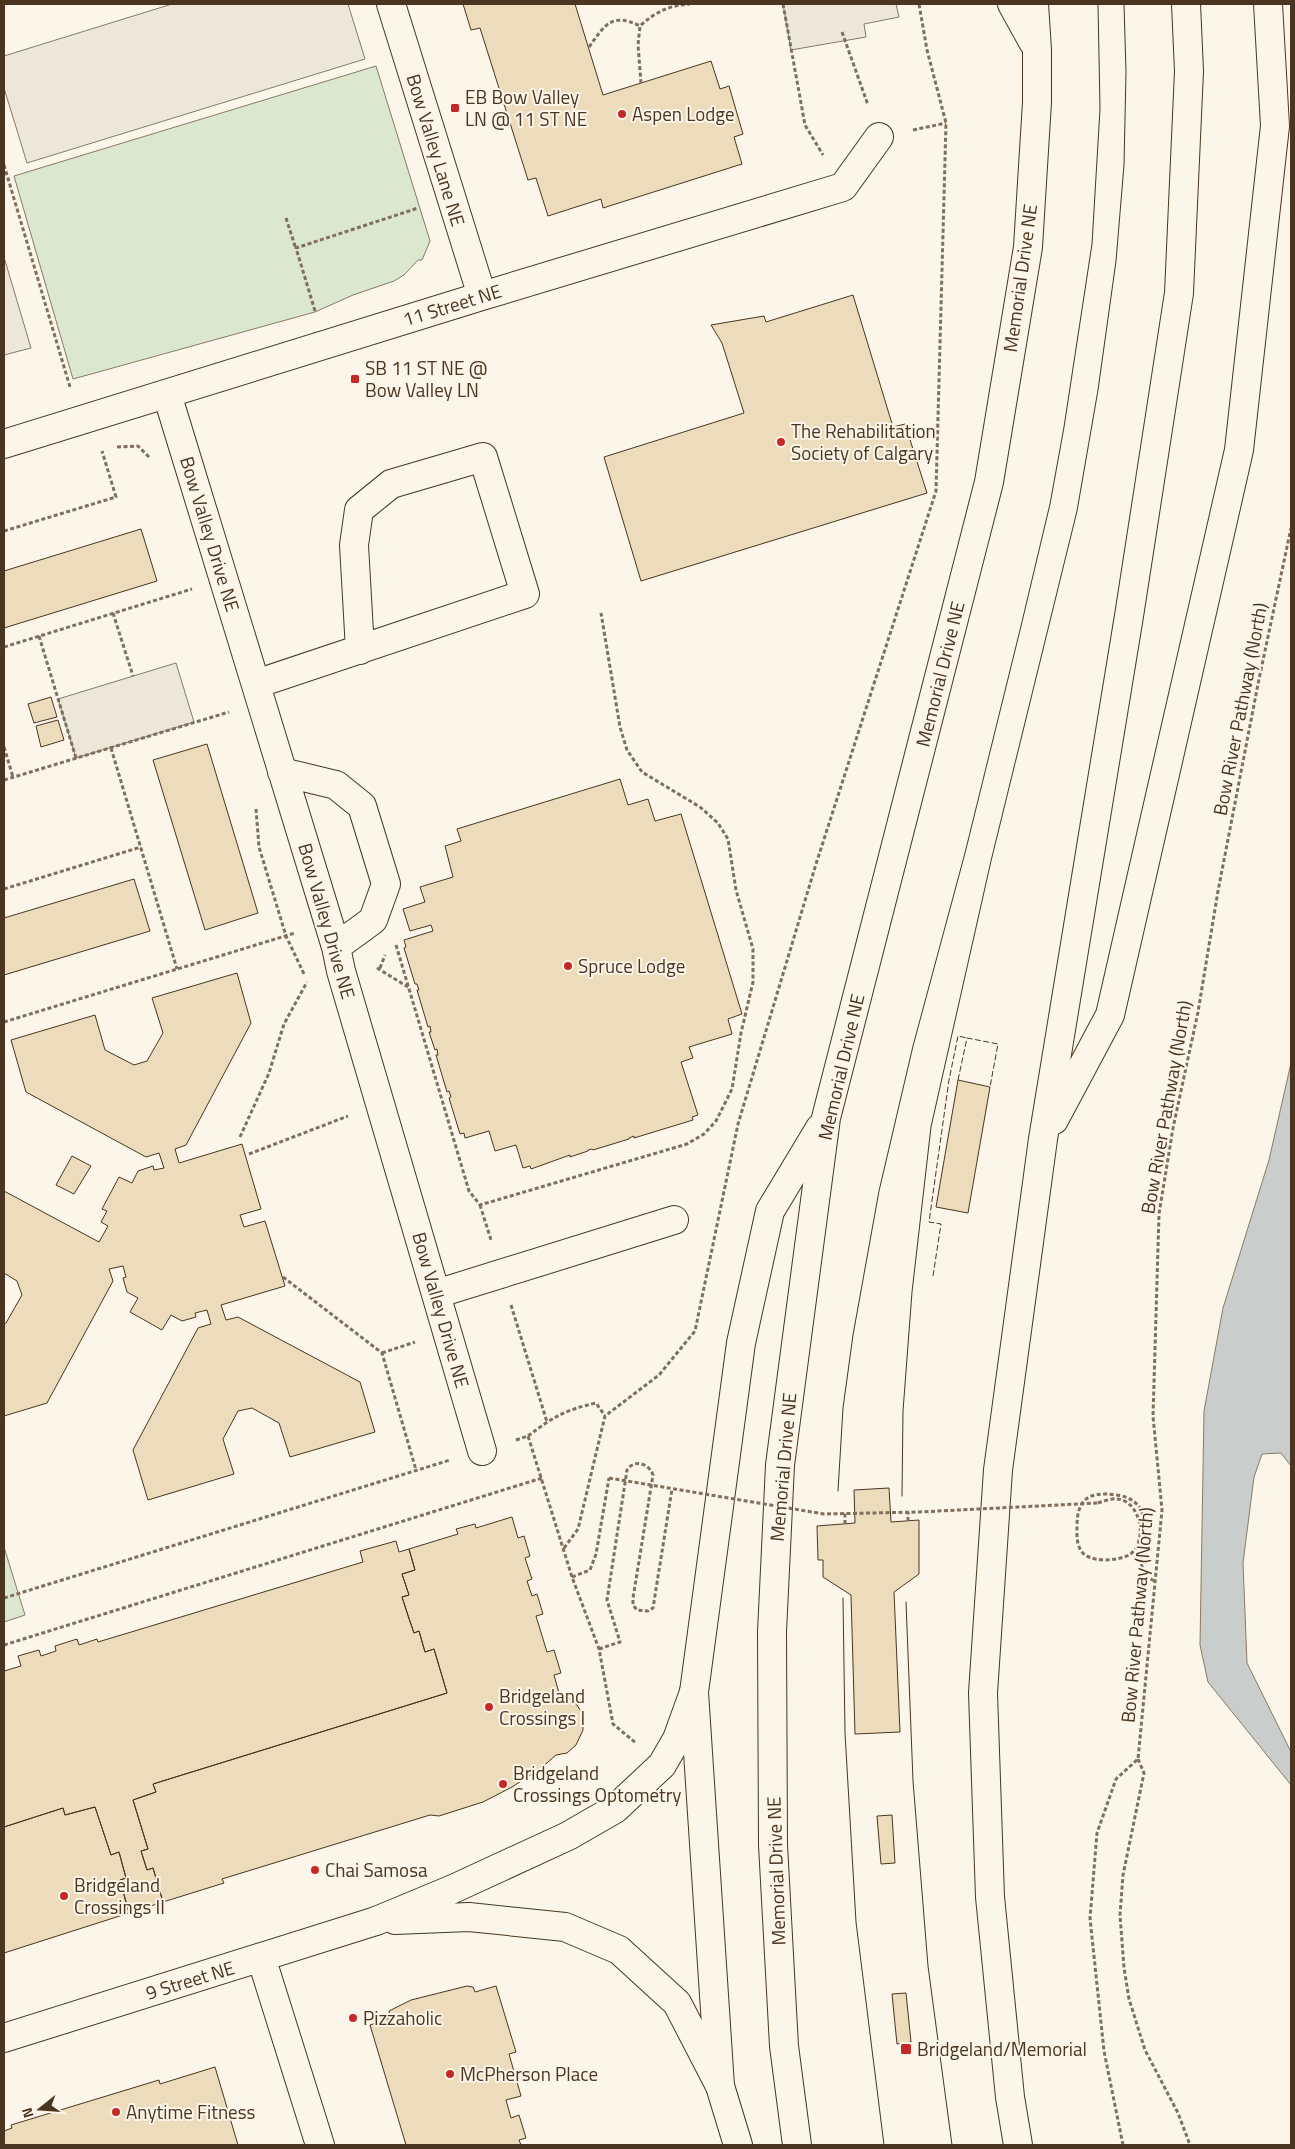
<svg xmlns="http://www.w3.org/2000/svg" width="1295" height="2149" font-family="'Titillium Web',sans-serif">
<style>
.green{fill:#dce7d0;stroke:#887966}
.parking{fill:#ede7d9;stroke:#887966}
.water{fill:#c9cecd;stroke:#887966}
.building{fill:#ecdcbc;stroke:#4a3520}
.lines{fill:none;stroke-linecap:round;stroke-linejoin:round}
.minor-casing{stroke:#4a3520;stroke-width:30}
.highway-casing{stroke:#4a3520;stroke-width:30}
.path{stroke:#7f6f5c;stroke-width:3;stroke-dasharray:4 2.5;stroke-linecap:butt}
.minor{stroke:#fbf6e9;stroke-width:28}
.highway{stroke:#fbf6e9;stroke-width:28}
.tram{stroke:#4a3520;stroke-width:1}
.path-bridge{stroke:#7f6f5c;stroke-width:3;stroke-dasharray:4 2.5;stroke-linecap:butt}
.fence{stroke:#4a3520;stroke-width:1;stroke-dasharray:6 2.5;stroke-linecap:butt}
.poi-dot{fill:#c62828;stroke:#fbf6e9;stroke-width:2}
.labels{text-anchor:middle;stroke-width:4;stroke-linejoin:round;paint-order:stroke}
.poi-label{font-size:19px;fill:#4a3520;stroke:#fbf6e9;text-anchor:start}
.street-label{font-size:19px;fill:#4a3520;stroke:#fbf6e9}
</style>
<rect width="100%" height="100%" fill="#fbf6e9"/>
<path class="green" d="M376 66 430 241 422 260H418L404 275 394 281 353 295 315 312 73 379 14 176Z
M4 1547 25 1615 4 1622Z"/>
<path class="parking" d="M172 4H348L365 59 27 163 4 88V56Z
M783 4H896L899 17 864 24 866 37 791 50Z
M4 257 31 348 4 355Z
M176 663 194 722 76 758 58 699Z"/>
<path class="water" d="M1291 1063V1466L1281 1453 1262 1454 1254 1477 1243 1563 1247 1663 1291 1752V1785L1208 1682 1200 1645 1204 1411 1223 1308 1269 1160Z"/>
<path class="building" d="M463 4H575L603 95 711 61 720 89 729 86 743 134 734 137 742 164 603 208 601 199 548 216 536 178 528 180 480 28 471 30Z
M853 295 893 427 905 424 927 493 641 581 604 457 744 413 722 343 711 325 764 316 766 322Z
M141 529 157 581 4 628V571Z
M51 697 57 717 34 723 28 704Z
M58 720 64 740 41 747 36 726Z
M207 744 258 913 205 930 153 760Z
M620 779 628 805 648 799 655 821 681 814 742 1014 728 1019 732 1034 689 1047 693 1058 681 1062 698 1115 692 1117 693 1120 634 1138V1136L629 1138V1139L593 1150 592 1149 588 1150V1151L570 1157V1155L531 1169 530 1166 523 1168 516 1145 495 1151 489 1131 465 1138 464 1133 460 1134 449 1098 451 1097 449 1091 447 1092 436 1055H438L437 1049 435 1050 429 1032H431L430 1026 428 1027 417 990H419L417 984H415L404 948 406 947 404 940 433 931 431 925 410 931 403 909 425 902 420 887 453 877 445 846 461 841 457 829Z
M134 879 150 931 4 975V918Z
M237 973 251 1023 186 1145 175 1149 179 1163 242 1144 261 1209 240 1215 244 1227 265 1221 285 1286 221 1305 226 1320 238 1317 360 1382 375 1432 290 1457 279 1423 252 1408 238 1411 223 1439 234 1474 148 1500 133 1450 198 1328 211 1324 207 1310 195 1313 196 1317 182 1321 171 1315 162 1330 130 1312 138 1298 127 1292 123 1278 126 1277 123 1266 109 1269 113 1281 47 1403 4 1416V1324L6 1323 22 1295 17 1281 4 1273V1191L99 1242 108 1226 101 1222 107 1211 102 1209 119 1177 132 1183 138 1171 153 1166 154 1170 164 1168 159 1153 146 1157 26 1092 11 1040 95 1015 105 1050 134 1065 147 1061 163 1033 152 998Z
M958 1080 990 1087 968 1213 936 1207Z
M72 1156 91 1166 74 1194 56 1185Z
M889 1488 891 1522 919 1520V1574L894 1592 900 1732 855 1734 851 1595 823 1577V1560H818L817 1526 855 1523 854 1490Z
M512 1517 518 1538 524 1536 530 1556 525 1558 532 1579 527 1581 532 1596 537 1594 543 1614 536 1616 547 1652 554 1650 561 1673 554 1675 559 1693 573 1700 581 1711 583 1718V1730L576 1745 567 1753 556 1755 540 1769 512 1787 483 1802 439 1816 430 1815 222 1879 224 1883 163 1902 153 1868 147 1870 141 1851 148 1849 133 1800 156 1792 153 1784 447 1693 434 1649 425 1652 419 1631 414 1633 402 1597 409 1595 402 1574 415 1570 409 1549 458 1534 456 1529 475 1524 476 1528Z
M396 1541 399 1552 409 1549 415 1570 402 1574 409 1595 402 1597 408 1616 414 1633 419 1631 425 1652 434 1649 447 1693 153 1784 156 1792 133 1800 148 1849 141 1851 147 1870 153 1868 163 1902 129 1913 120 1880 126 1878 119 1852 111 1855 95 1807 65 1815 63 1808 4 1827V1671L21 1666 18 1656 39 1650 41 1656 56 1651 55 1646 77 1639 79 1645 97 1639 98 1642 363 1562 360 1551Z
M95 1807 111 1855 119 1852 126 1878 120 1880 129 1913 4 1953V1827L63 1808 65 1815Z
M892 1815 895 1863 881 1864 877 1816Z
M467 1986 473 1987 475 1992 496 1986 516 2052 509 2054 521 2096 506 2100 511 2118 519 2115 526 2138 519 2140 521 2145H406L370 2025 390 2018 389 2011 411 2000Z
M906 1993 911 2042 897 2044 892 1994Z
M215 2067 238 2145H4V2131L12 2128 11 2125 159 2080 160 2084Z"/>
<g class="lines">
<g class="minor-casing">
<path id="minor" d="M391 4 482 296
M167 394 336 947 341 971 482 1451
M4 444 482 296 843 187 879 137
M256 684 525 594 483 457 391 484 359 510 354 545 360 650
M282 772 336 785 362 806 386 884 373 920 336 947
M436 1294 674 1220
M694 1692 720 2086
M261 1957 320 2145
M4 2038 376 1921"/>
</g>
<g class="highway-casing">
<path id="highway" d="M1012 4 1033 42
M1054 1120 1110 1015 1239 450 1275 126 1268 4
M395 1920 469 1917 565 1927 619 1950 677 2003 720 2086 738 2145
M376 1921 453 1889 568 1836 615 1809 662 1765 677 1739 694 1692 741 1343 770 1211 820 1128
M797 2145 784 2046 773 1845 772 1632 780 1465 826 1118 989 482 1028 247 1037 102V50L1034 4
M1018 2145 1010 2097 990 1897 983 1693 998 1470 1043 1139 1129 616 1179 293 1189 71 1186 4"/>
</g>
<path class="path" d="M783 4 805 125 823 155
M842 32 868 105
M589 47C605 25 611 12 640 26
M641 83 638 45 640 26C655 12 670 5 690 4
M913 130 946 123
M4 165 70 387
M286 218 296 249
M315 311 296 248 418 208
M117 447 138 446 149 457
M4 531 116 497 102 451
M113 613 133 676
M39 636 76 758
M4 647 192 589
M4 747 13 777
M111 748 177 969
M4 780 229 712
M256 809 259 847 286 936 304 974
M4 889 141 847
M396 945 469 1191 480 1205 687 1144 704 1134 716 1121 732 1089 741 1033 753 982V949L736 890 728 839 718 823 700 807 642 772 627 750 620 727 601 613
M377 968 408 987
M380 968 385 955
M4 1022 295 933
M240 1137 269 1073 284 1024 307 982
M249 1154 348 1116
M480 1205 491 1240
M283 1277 382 1353 416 1470
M511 1305 547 1422
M382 1353 415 1342
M528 1436C553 1417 565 1410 596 1403L605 1416
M516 1440 528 1436 572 1577 599 1649 613 1724 636 1743
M1098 1503C1104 1501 1112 1498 1117 1499 1142 1501 1148 1544 1129 1555 1117 1561 1091 1563 1082 1552 1076 1544 1077 1535 1077 1526 1077 1499 1089 1491 1116 1495 1127 1496 1138 1501 1142 1513 1146 1524 1141 1546 1141 1558 1141 1565 1143 1571 1145 1577L1155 1581
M908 1521V1512
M845 1524V1513
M564 1548 578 1529 605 1416 659 1375 695 1331 738 1124 816 864 936 491 946 123 927 50 919 4
M572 1577 590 1570 596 1554 609 1478
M4 1598 450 1460
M4 1645 542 1478
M599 1649 620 1642 607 1600 627 1470C634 1459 649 1463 653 1475L633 1598V1605L637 1610 648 1611 653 1608 672 1489
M1138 1759 1144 1773 1123 1875 1120 1915 1124 1968 1129 1999 1145 2050 1178 2113 1190 2145
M1123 2145 1104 2051 1090 1918 1097 1833 1116 1779 1138 1759 1162 1510 1153 1416 1159 1214 1173 1128 1198 1012 1218 891 1258 684 1291 528"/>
<use href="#minor" class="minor"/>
<use href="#highway" class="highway"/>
<path class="tram" d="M838 1491 843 1408 853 1335 879 1191 913 1046 965 853 1021 626 1050 504 1064 427 1092 244 1100 109 1098 4
M902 1496 903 1411 912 1292 931 1127 991 861 1077 511 1098 390 1116 261 1124 165 1126 72 1124 4
M843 1598 845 1733 856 1922 884 2145
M906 1602 913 1781 928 1966 952 2145"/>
<path class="path-bridge" d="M609 1478 824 1514 919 1512 1098 1503"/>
<path class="fence" d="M958 1080 967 1038 998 1044 990 1087
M933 1276 941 1224 929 1222 949 1080 958 1036 967 1038"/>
</g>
<g class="poi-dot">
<rect x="450" y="103" width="10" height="10" rx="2.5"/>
<circle cx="622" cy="114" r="5"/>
<rect x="350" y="374" width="10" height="10" rx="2.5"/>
<circle cx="781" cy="442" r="5"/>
<circle cx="568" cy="966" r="5"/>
<circle cx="489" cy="1707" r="5"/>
<circle cx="503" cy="1784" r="5"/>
<circle cx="315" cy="1870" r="5"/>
<circle cx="64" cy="1896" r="5"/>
<circle cx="353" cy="2018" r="5"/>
<rect x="900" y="2043" width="12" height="12" rx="2.5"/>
<circle cx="450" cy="2074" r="5"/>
<circle cx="116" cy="2112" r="5"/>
</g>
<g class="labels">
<g class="poi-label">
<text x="465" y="104">EB Bow Valley<tspan x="465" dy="22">LN @ 11 ST NE</tspan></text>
<text x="632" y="121">Aspen Lodge</text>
<text x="365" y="375">SB 11 ST NE @<tspan x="365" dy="22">Bow Valley LN</tspan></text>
<text x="791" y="438">The Rehabilitation<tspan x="791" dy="22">Society of Calgary</tspan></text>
<text x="578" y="973">Spruce Lodge</text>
<text x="499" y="1703">Bridgeland<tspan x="499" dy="22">Crossings I</tspan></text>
<text x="513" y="1780">Bridgeland<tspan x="513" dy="22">Crossings Optometry</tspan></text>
<text x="325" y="1877">Chai Samosa</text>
<text x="74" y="1892">Bridgeland<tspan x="74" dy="22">Crossings II</tspan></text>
<text x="363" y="2025">Pizzaholic</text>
<text x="917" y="2056">Bridgeland/Memorial</text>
<text x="460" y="2081">McPherson Place</text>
<text x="126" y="2119">Anytime Fitness</text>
</g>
<g class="street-label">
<text transform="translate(436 150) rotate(73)" y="7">Bow Valley Lane NE</text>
<text transform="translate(1020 278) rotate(-82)" y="7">Memorial Drive NE</text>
<text transform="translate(452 305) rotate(-17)" y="7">11 Street NE</text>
<text transform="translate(210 534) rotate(73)" y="7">Bow Valley Drive NE</text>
<text transform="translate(940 674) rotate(-76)" y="7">Memorial Drive NE</text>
<text transform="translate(1240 709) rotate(-79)" y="7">Bow River Pathway (North)</text>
<text transform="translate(327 921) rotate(74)" y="7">Bow Valley Drive NE</text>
<text transform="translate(841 1067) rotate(-77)" y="7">Memorial Drive NE</text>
<text transform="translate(1166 1107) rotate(-80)" y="7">Bow River Pathway (North)</text>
<text transform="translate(441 1310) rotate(74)" y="7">Bow Valley Drive NE</text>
<text transform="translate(783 1467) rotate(-85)" y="7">Memorial Drive NE</text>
<text transform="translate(1137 1615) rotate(-85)" y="7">Bow River Pathway (North)</text>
<text transform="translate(776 1871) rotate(-92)" y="7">Memorial Drive NE</text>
<text transform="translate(190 1980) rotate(-17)" y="7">9 Street NE</text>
</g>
</g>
<rect width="1295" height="2149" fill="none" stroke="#4a3520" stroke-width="10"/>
<g transform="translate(40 2109) rotate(253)" stroke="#fbf6e9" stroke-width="4" paint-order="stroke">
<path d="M0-4L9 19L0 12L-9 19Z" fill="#4a3520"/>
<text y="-8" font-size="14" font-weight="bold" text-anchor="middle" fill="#4a3520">N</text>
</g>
</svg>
